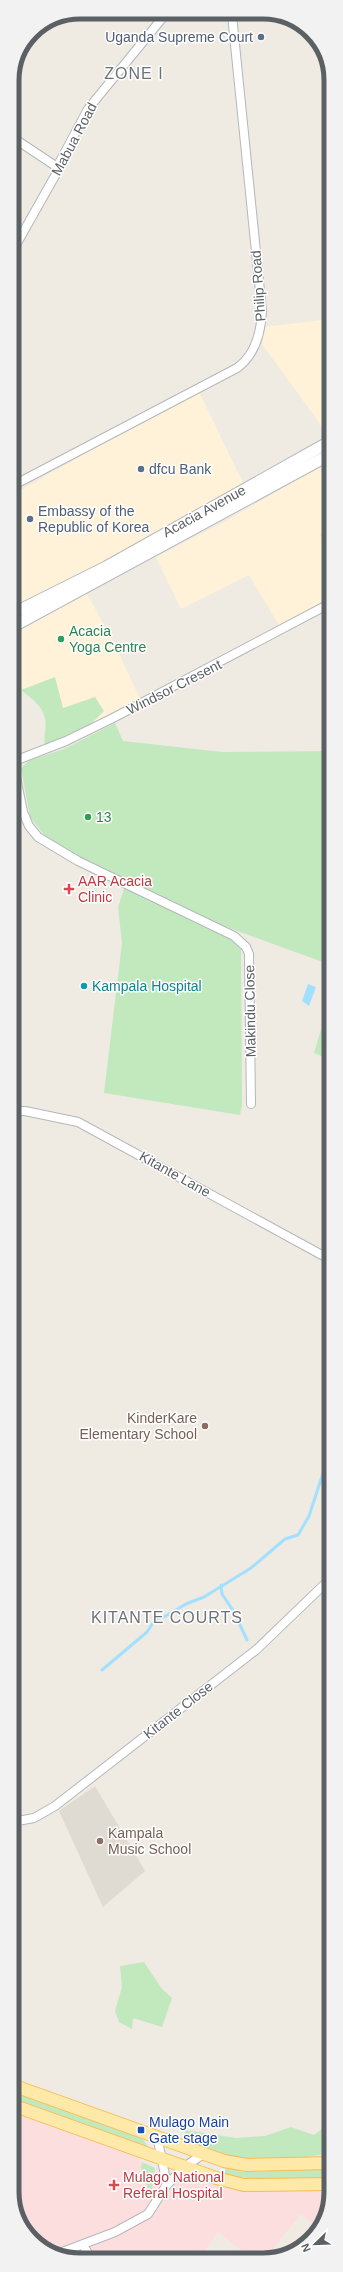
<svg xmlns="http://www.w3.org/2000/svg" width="343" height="2272" font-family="Helvetica,sans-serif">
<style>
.commercial{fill:#fff2d8}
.education{fill:#dfdad2}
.medical{fill:#fddede}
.green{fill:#c2e8be}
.water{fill:#a3dfff}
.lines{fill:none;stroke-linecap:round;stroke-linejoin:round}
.stream{stroke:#a3dfff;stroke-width:3}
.minor-casing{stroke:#b4b7bb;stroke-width:10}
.secondary-casing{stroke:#b4b9be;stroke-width:13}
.primary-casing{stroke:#f9bb51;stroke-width:14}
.minor{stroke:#fff;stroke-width:8}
.secondary{stroke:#fff;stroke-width:11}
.primary{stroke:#ffe9a8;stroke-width:12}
.service-dot{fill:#5c6f8a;stroke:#fff;stroke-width:1.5}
.leisure-dot{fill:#2e9e5b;stroke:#fff;stroke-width:1.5}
.health-dot{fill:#e0444e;stroke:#fff;stroke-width:1.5}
.culture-dot{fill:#0f9aa8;stroke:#fff;stroke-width:1.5}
.education-dot{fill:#8d6e63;stroke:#fff;stroke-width:1.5}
.transit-dot{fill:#1a4fb4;stroke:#fff;stroke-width:1.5}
.labels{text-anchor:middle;stroke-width:3;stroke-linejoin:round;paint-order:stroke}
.service-label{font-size:14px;fill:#4e5e75;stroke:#fff;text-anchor:start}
.street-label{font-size:14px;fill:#5b6065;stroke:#fff}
.leisure-label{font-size:14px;fill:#27864d;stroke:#fff;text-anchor:start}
.health-label{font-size:14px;fill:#be3a42;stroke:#fff;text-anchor:start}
.culture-label{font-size:14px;fill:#0d838f;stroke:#fff;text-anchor:start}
.education-label{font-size:14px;fill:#785e54;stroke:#fff;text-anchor:end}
.transit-label{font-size:14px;fill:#164399;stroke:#fff;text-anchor:start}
.quarter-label{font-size:16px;letter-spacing:1px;fill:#6c7277;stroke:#fff}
.rim{fill:none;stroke:#5b6065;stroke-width:5}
</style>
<rect width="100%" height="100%" fill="#efebe3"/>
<path class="commercial" d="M331 319V439L262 344 264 327Z
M199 392 245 487 12 615V495L134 426Z
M331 460V529L320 535 331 555V597L280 627 249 575 181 609 156 557 226 521Z
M86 592 115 645 140 699 66 736 44 683 12 694V629Z"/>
<path class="education" d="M95 1786 145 1871 103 1907 59 1811Z"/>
<path class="medical" d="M12 2109 141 2154 139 2161 155 2168 204 2182 233 2189 267 2191 331 2188 326 2218 318 2229 301 2214 264 2260H253L218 2232 199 2259 63 2258 29 2237 12 2197Z"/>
<path class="green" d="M55 677 63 708 95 697 104 711 91 724 45 745C43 736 47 728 45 719 43 706 31 698 21 690Z
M12 714 20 746 17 754 12 756Z
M115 723 123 741 222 752 331 751V965L191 914 241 944 242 1105 240 1115 104 1093 122 943 118 907 125 886 53 846 30 817 21 768 30 760 64 749Z
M329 1002 331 1003V1060L314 1053Z
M144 1962 162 1989 172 1998 162 2027 133 2018 132 2029 119 2022 115 2011 122 1987 120 1966Z
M12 2089 142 2137 149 2149 12 2100Z
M331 2122V2153C298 2159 250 2166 218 2155 207 2151 196 2144 185 2139V2130L236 2138 265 2136 291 2127 314 2135Z
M142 2162 155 2168 151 2195C145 2187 147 2176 141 2168Z
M226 2168 244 2172 324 2169 331 2177 255 2179 223 2175Z"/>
<path class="water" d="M308 984 316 987 309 1006 302 1001Z"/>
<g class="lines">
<path class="stream" d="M221 1585 222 1594 234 1612 247 1640
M102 1670 147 1632 153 1623 160 1617H164L186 1604 204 1597 251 1568 285 1539 298 1535 309 1516 331 1449"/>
<g class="minor-casing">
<path id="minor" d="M12 137 57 167
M12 252 56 174 57 167 88 109 164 16
M12 486 237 368C255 355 261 333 262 311L232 15
M12 762 66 741 113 718 331 603
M13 762 23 812 29 826 38 837 78 861 234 936 246 947 249 954 251 1104
M12 1111H25L78 1122 331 1260
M12 1822 34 1818 55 1806 256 1650 331 1578
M157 2136 167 2185
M83 2245 91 2258
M57 2254 115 2232 148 2214 166 2186 184 2167 205 2153"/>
</g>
<g class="secondary-casing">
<path id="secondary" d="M12 614 106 567 331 441
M12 627 331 454"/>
</g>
<g class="primary-casing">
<path id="primary" d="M12 2085 224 2161 247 2165 331 2163
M12 2105 216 2178 244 2185 331 2184"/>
</g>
<use href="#minor" class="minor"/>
<use href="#secondary" class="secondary"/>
<use href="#primary" class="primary"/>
</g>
<g class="service-dot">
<circle cx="261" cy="37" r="4"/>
<circle cx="141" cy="469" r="4"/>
<circle cx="30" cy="519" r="4"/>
</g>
<g class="leisure-dot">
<circle cx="61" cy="639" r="4"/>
<circle cx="88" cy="817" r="4"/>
</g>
<g class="health-dot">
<path d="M67 883h4v4h4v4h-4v4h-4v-4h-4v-4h4z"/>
<path d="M112 2179h4v4h4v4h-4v4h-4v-4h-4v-4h4z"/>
</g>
<circle class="culture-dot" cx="84" cy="986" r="4"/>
<g class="education-dot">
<circle cx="205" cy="1426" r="4"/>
<circle cx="100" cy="1841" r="4"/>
</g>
<rect class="transit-dot" x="137" y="2126" width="8" height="8" rx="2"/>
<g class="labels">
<g class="service-label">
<text x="253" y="42" text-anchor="end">Uganda Supreme Court</text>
<text x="149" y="474">dfcu Bank</text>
<text x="38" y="516">Embassy of the<tspan x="38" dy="16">Republic of Korea</tspan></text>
</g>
<g class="street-label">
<text transform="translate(74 139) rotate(-62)" y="5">Mabua Road</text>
<text transform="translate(258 286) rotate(-94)" y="5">Philip Road</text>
<text transform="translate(204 511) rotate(-29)" y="5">Acacia Avenue</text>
<text transform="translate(174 687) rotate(-27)" y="5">Windsor Cresent</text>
<text transform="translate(250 1011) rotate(-91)" y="5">Makindu Close</text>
<text transform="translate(175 1174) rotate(29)" y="5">Kitante Lane</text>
<text transform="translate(178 1710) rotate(-38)" y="5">Kitante Close</text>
</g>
<g class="leisure-label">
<text x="69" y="636">Acacia<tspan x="69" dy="16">Yoga Centre</tspan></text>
<text x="96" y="822">13</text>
</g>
<g class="health-label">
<text x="78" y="886">AAR Acacia<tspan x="78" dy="16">Clinic</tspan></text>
<text x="123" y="2182">Mulago National<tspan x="123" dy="16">Referal Hospital</tspan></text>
</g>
<g class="culture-label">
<text x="92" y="991">Kampala Hospital</text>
</g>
<g class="education-label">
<text x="197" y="1423">KinderKare<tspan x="197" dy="16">Elementary School</tspan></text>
<text x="108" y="1838" text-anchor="start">Kampala<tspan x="108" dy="16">Music School</tspan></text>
</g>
<g class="transit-label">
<text x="149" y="2127">Mulago Main<tspan x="149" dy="16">Gate stage</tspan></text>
</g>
<g class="quarter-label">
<text x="134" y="79">ZONE I</text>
<text x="167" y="1623">KITANTE COURTS</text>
</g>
</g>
<path d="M0 0H343V2272H0ZM80 19H263A61 61 0 0 1 324 80V2192A61 61 0 0 1 263 2253H80A61 61 0 0 1 19 2192V80A61 61 0 0 1 80 19Z" fill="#f2f2f3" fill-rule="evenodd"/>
<path class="rim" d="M80 19H263A61 61 0 0 1 324 80V2192A61 61 0 0 1 263 2253H80A61 61 0 0 1 19 2192V80A61 61 0 0 1 80 19Z"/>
<g transform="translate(315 2244) rotate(247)" stroke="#ffffff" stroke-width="3" paint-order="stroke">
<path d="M0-3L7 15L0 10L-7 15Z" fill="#5b6065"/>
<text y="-6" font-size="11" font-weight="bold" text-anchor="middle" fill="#5b6065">N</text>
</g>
</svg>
